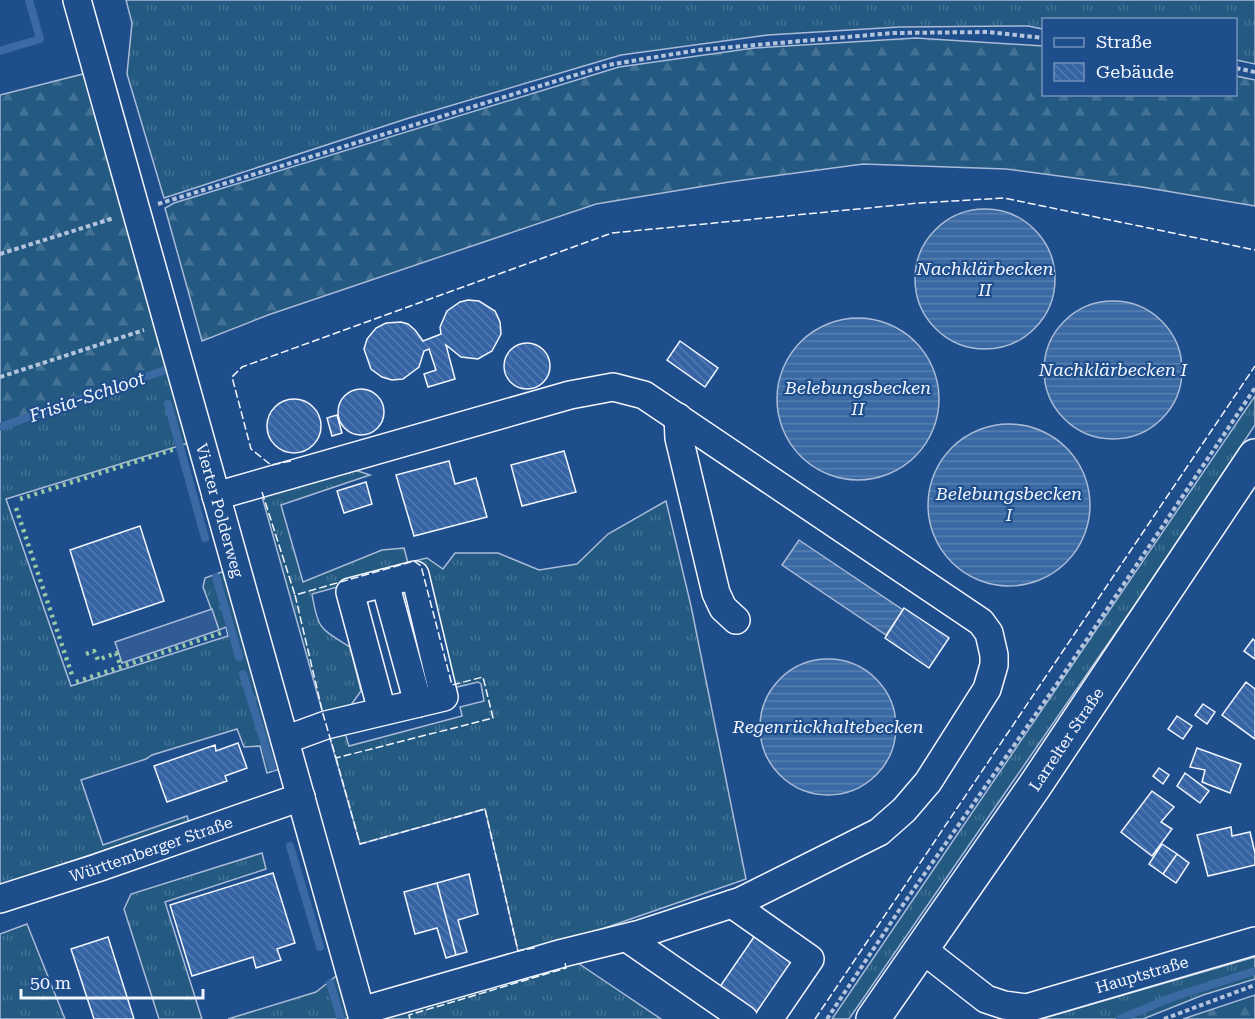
<svg xmlns="http://www.w3.org/2000/svg" width="1255" height="1019" font-family="'Roboto Serif',serif">
<style>
.grass{fill:url(#grass-tufts);stroke:#a8bbd7;stroke-width:1.5}
.forest{fill:url(#forest-firs);stroke:#a8bbd7;stroke-width:1.5}
.parking{fill:#305b95;stroke:#a8bbd7;stroke-width:1.5}
.water{fill:url(#water-rules);stroke:#a8bbd7;stroke-width:1.5}
.lines{fill:none;stroke-linecap:round;stroke-linejoin:round}
.stream{stroke:#3b69a3;stroke-width:8}
.building{fill:url(#building-back-hatch);stroke:#f2f6ff;stroke-width:1.5}
.minor-casing{stroke:#f2f6ff;stroke-width:30}
.major-casing{stroke:#f2f6ff;stroke-width:36}
.path{stroke:#b3c4dc;stroke-width:4;stroke-dasharray:4.5 3;stroke-linecap:butt}
.minor{stroke:#1f4e8c;stroke-width:27}
.major{stroke:#1f4e8c;stroke-width:33}
.hedge{stroke:#97c8a6;stroke-width:4.5;stroke-dasharray:3 4.5;stroke-linecap:butt}
.fence{stroke:#f2f6ff;stroke-width:1.5;stroke-dasharray:8 3;stroke-linecap:butt}
.labels{text-anchor:middle;stroke-width:4.5;stroke-linejoin:round;paint-order:stroke}
.street-label{font-size:16px;fill:#f2f6ff;stroke:#1f4e8c}
.water-label{font-size:18px;font-style:italic;fill:#f2f6ff;stroke:#1f4e8c}
</style>
<defs>
<pattern id="grass-tufts" width="24" height="20" patternUnits="userSpaceOnUse" patternTransform="scale(1.5)"><rect width="24" height="20" fill="#245a82"/><path d="M3 7l-1-3M5 7V3M7 7l1-3M15 17l-1-3M17 17v-4M19 17l1-3" fill="none" stroke="#447295"/></pattern>
<pattern id="forest-firs" width="22" height="20" patternUnits="userSpaceOnUse" patternTransform="scale(1.5)"><rect width="22" height="20" fill="#245a82"/><path d="M5 1l3.5 6h-7zM16 11l3.5 6h-7z" fill="#447295"/></pattern>
<pattern id="water-rules" width="6" height="5" patternUnits="userSpaceOnUse" patternTransform="scale(1.5)"><rect width="6" height="5" fill="#3b69a3"/><path d="M0 2.5h6" fill="none" stroke="#587fb1"/></pattern>
<pattern id="building-back-hatch" width="6" height="6" patternUnits="userSpaceOnUse" patternTransform="scale(1.5)"><rect width="6" height="6" fill="#3563a3"/><path d="M-1 5l2 2M0 0l6 6M5-1l2 2" fill="none" stroke="#537ab1"/></pattern>
</defs>
<rect width="100%" height="100%" fill="#1f4e8c"/>
<path class="grass" d="M126 0H1255V64L1236 60V20H1044L1043 29 1028 26 899 27 768 35 621 55 409 118 164 198 127 74 132 23Z
M175 366 195 441 6 499 71 686 228 636 226 627 219 630 203 587 205 578 230 569 283 768 267 773 260 746 244 747 237 729 152 755 146 759 81 780 103 845 187 816 189 822 0 885V427Z
M1255 396V425L1134 606 849 1019H832Z
M349 468 370 475 281 505 303 582 382 550 404 548 409 567 312 594C318 630 320 628 350 647L361 691 351 705 323 714 261 493Z
M666 501 691 606 746 879 573 939 518 951 485 809 360 844 329 735 344 730 349 746 462 716 460 707 484 701 481 684 478 682 453 688 414 561 427 558 443 569 455 553H498L539 570 577 564 608 534Z
M262 853 266 869 165 902 202 1019H159L124 909 131 894Z
M27 924 65 1019H0V934Z
M563 953 661 1019H363Z
M1255 957V979L1203 995 1143 1019H1041Z
M340 973 354 1019H228L316 992Z"/>
<path class="forest" d="M916 38 1043 46 1044 94H1236V76L1255 80V206L1142 187 1006 169 863 164 729 182 596 204 268 315 202 341 165 208 174 203 619 67 754 48Z
M87 73 175 366 0 427V95Z
M1255 995V1019H1183Z"/>
<path class="parking" d="M212 609 219 630 122 663 115 642Z"/>
<path class="water" d="M915 279a70 70 0 1 1 140 0a70 70 0 1 1-140 0Z
M1044 370a69 69 0 1 1 138 0a69 69 0 1 1-138 0Z
M777 399a81 81 0 1 1 162 0a81 81 0 1 1-162 0Z
M928 505a81 81 0 1 1 162 0a81 81 0 1 1-162 0Z
M799 540 903 610 886 635 782 565Z
M760 727a68 68 0 1 1 136 0a68 68 0 1 1-136 0Z"/>
<g class="lines">
<path class="stream" d="M0 51 40 39 29 0
M168 404 205 538
M0 427 174 367
M216 577 239 657
M243 674 272 767
M290 846 320 947
M330 983 341 1019
M1120 1019 1173 997 1255 971"/>
</g>
<path class="building" d="M468 300 479 301 495 311 500 322 501 334 492 351 478 359 461 357 446 345 455 379 428 387 424 374 436 370 429 349 424 351 419 367 403 379 392 380 382 377 371 369 364 349 367 339 376 328 386 323 401 322 408 324 415 330 423 341 441 334 440 327 447 311 460 302Z
M680 341 718 368 705 387 667 360Z
M504 366a23 23 0 1 1 46 0a23 23 0 1 1-46 0Z
M338 412a23 23 0 1 1 46 0a23 23 0 1 1-46 0Z
M267 426a27 27 0 1 1 54 0a27 27 0 1 1-54 0Z
M337 415 342 433 332 436 327 418Z
M564 451 576 492 522 506 511 465Z
M449 461 455 484 476 478 487 517 414 536 396 475Z
M366 482 372 504 344 513 337 491Z
M140 526 164 601 93 625 70 550Z
M904 608 949 638 929 668 885 638Z
M1253 639 1255 641V659L1244 651Z
M1246 682 1255 689V739L1222 715Z
M1203 704 1215 712 1207 724 1195 715Z
M1177 716 1192 726 1183 739 1168 729Z
M238 743 247 768 225 776 227 781 167 802 154 766 215 745 216 751Z
M1197 748 1241 764 1230 793 1202 782 1205 770 1190 767Z
M1159 768 1169 775 1163 784 1153 776Z
M1185 773 1209 791 1200 803 1177 786Z
M1152 791 1174 807 1161 822 1172 829 1152 856 1121 832Z
M1231 827 1232 836 1250 832 1255 853V865L1208 876 1197 835Z
M1162 844 1177 854 1163 874 1149 864Z
M1177 854 1189 863 1176 883 1163 874Z
M273 873 295 943 277 949 281 960 256 968 253 957 192 976 170 905Z
M469 874 478 914 458 920 467 952 456 955 437 883Z
M437 883 456 955 446 958 437 928 415 934 404 892Z
M756 934 797 962 760 1016 719 988Z
M108 937 134 1019H94L71 949Z"/>
<g class="lines">
<g class="minor-casing">
<g id="minor">
<path id="s1" d="M77 0 363 1019"/>
<path d="M678 417 679 438 716 593 723 608 736 620"/>
<path d="M216 496 570 395 613 387 644 395 981 622 989 633 994 655V665L987 689 928 782 904 810 879 832 741 901 640 934 563 953 361 1011"/>
<path d="M385 583 418 703"/>
<path d="M285 740 326 725 444 697 415 575 350 592 382 711"/>
<path id="s2" d="M0 899 97 868 301 797"/>
<path d="M732 904 810 959 769 1019"/>
<path d="M627 938 744 1019"/>
<path id="s3" d="M922 949 986 999 1004 1005 1027 1008 1255 941"/>
</g>
</g>
<g class="major-casing">
<g id="major">
<path id="s4" d="M873 1019 1034 787 1255 456"/>
</g>
</g>
<path class="path" d="M1236 68 1255 72
M158 204 608 65 698 50 893 33 988 32 1044 38
M0 254 114 218
M0 377 144 330
M827 1019 900 909 1061 678 1255 388
M1164 1019 1255 985"/>
<use href="#minor" class="minor"/>
<use href="#major" class="major"/>
<path class="hedge" d="M20 499 175 449
M16 508 73 678
M86 654 94 651 98 660 116 653 120 664
M76 682 224 632"/>
<path class="fence" d="M291 461 271 465 251 449 232 377 242 367 612 233 919 203 1004 198 1255 250
M262 492 295 595
M414 561 421 566 452 685 483 677 493 718 336 758 323 714 295 595Z
M336 758 360 844 485 809 518 951 538 947
M410 1019 409 1015 566 968 565 962
M815 1019 1255 366"/>
</g>
<g class="labels">
<g class="street-label">
<text dy="6" stroke="none"><textPath href="#s1" startOffset="530">Vierter Polderweg</textPath></text>
<text dy="6" stroke="none"><textPath href="#s4" startOffset="340">Larrelter Straße</textPath></text>
<text dy="6" stroke="none"><textPath href="#s2" startOffset="159">Württemberger Straße</textPath></text>
<text dy="6" stroke="none"><textPath href="#s3" startOffset="243">Hauptstraße</textPath></text>
</g>
<g class="water-label">
<text x="985" y="275">Nachklärbecken<tspan x="985" dy="21">II</tspan></text>
<text x="1113" y="376">Nachklärbecken I</text>
<text x="858" y="394">Belebungsbecken<tspan x="858" dy="21">II</tspan></text>
<text transform="translate(87 397) rotate(-19)" y="6">Frisia-Schloot</text>
<text x="1009" y="500">Belebungsbecken<tspan x="1009" dy="21">I</tspan></text>
<text x="828" y="733">Regenrückhaltebecken</text>
</g>
</g>
<rect x="1042" y="18" width="195" height="78" fill="#1f4e8c" stroke="#7391ba" stroke-width="1.5"/>
<rect x="1054" y="38" width="30" height="9" fill="#1f4e8c" stroke="#7391ba" stroke-width="1.5"/>
<text x="1096" y="48" font-size="18" fill="#f2f6ff">Straße</text>
<rect x="1054" y="63" width="30" height="18" fill="url(#building-back-hatch)" stroke="#7391ba" stroke-width="1.5"/>
<text x="1096" y="78" font-size="18" fill="#f2f6ff">Gebäude</text>
<path d="M21 989v9h182v-9" fill="none" stroke="#f2f6ff" stroke-width="3"/>
<text x="30" y="989" font-size="18" fill="#f2f6ff" stroke="#1f4e8c" stroke-width="4.5" paint-order="stroke">50 m</text>
</svg>
